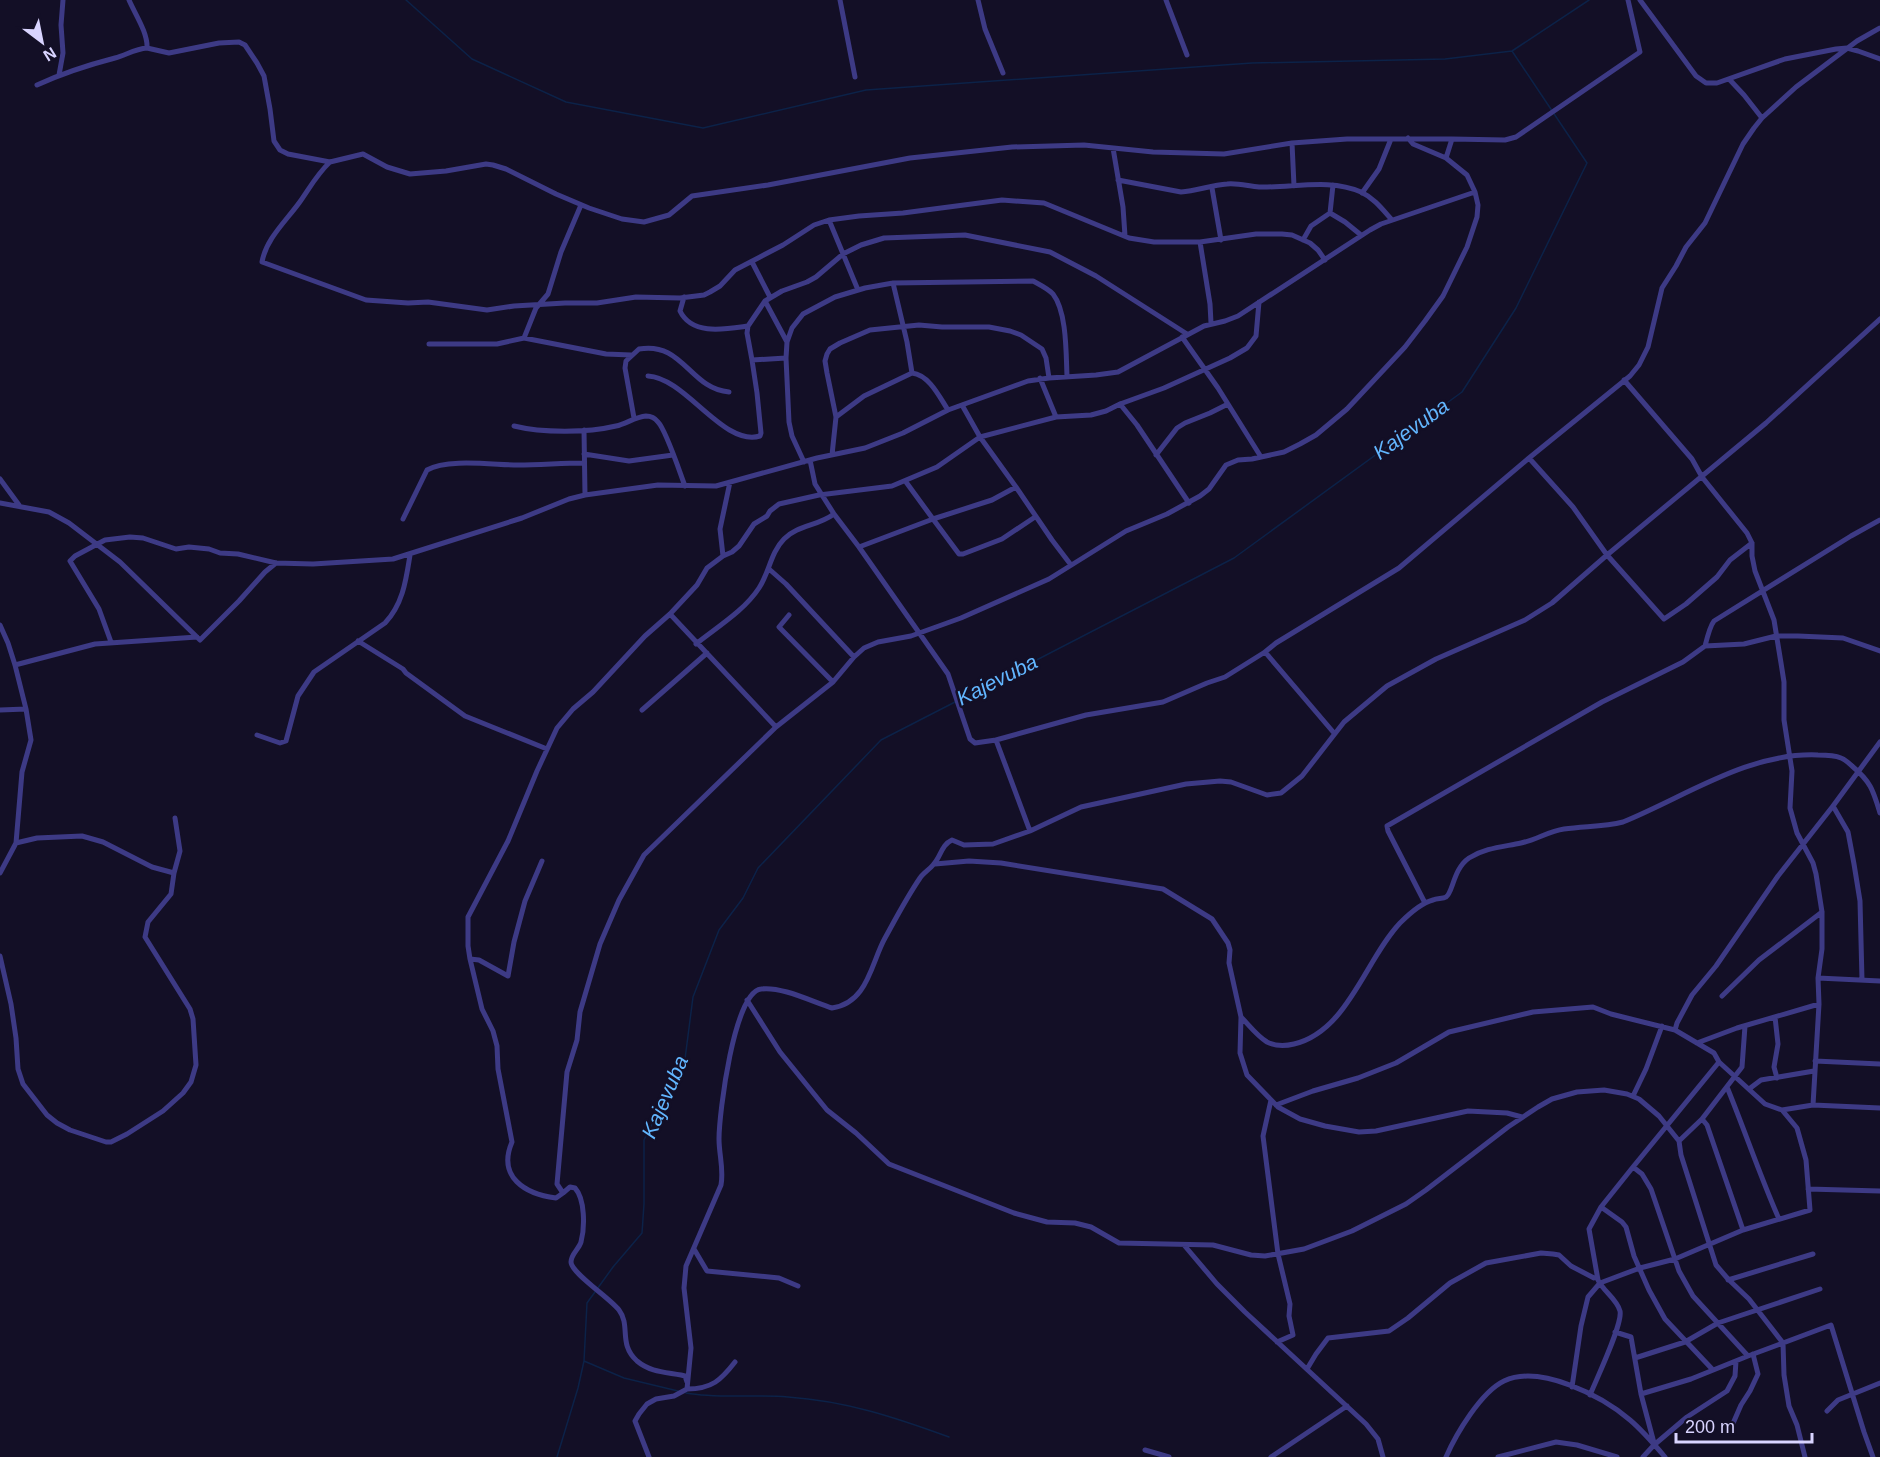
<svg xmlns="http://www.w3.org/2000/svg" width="1880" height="1457" font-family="Helvetica,sans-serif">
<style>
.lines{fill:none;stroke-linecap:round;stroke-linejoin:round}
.stream{stroke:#0c2248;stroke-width:1.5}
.minor{stroke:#3d3a85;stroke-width:5}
.labels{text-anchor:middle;stroke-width:5;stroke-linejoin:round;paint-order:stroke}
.water-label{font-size:21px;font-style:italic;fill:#62b6ff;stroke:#130f26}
</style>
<rect width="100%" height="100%" fill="#130f26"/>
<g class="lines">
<path class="stream" d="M406 0 472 59 566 102 703 128 866 90 1252 63 1445 59 1512 51 1589 0
M959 700 1234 558 1462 392 1516 308 1587 163 1512 51
M584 1361 624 1378 678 1391
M686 1393C719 1399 754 1394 788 1397 846 1401 894 1417 949 1437
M557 1457 578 1388 584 1361 587 1303 613 1267 642 1233 644 1204V1140L685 1059 693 997 719 930 743 898 758 868 881 740 955 702"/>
<path class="minor" d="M129 0C135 14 148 33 147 48L169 53 219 43 239 42 245 45 257 63 264 76 270 109 274 141 280 150 288 154 330 162 363 154 387 167 410 174 446 171 486 164 493 165 506 169 556 194 589 208 622 219 644 222 669 215 692 196 768 185 910 158 1012 147 1084 145 1153 152 1224 154 1292 143 1347 139H1452L1446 158 1467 175 1475 192 1478 205 1477 217 1467 247 1443 296 1425 321 1405 347 1347 409 1316 435 1300 444 1284 452 1252 459 1238 460 1226 465 1209 489 1200 496 1167 514 1126 531 1049 579 961 618 911 636 878 642 864 648 854 657 833 682 776 727 644 855 619 900 600 944 580 1012 577 1040 567 1072 557 1184 563 1193 570 1187 575 1188C585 1199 585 1227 581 1242 579 1249 571 1254 571 1262 571 1273 610 1298 619 1310 631 1326 618 1344 637 1361 650 1372 665 1372 681 1375L685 1376 687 1382
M840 0 855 77
M978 0 985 29 1003 73
M1166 0 1187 55
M1640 0 1696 76 1706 83H1717L1785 59 1836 49 1847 48 1858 51 1880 59
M59 75 63 53 61 25 63 0
M1729 79 1744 95 1762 118
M37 85C63 73 88 65 115 58 126 55 135 49 147 48
M1408 138 1413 144 1446 158
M1452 139 1505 140 1516 137 1640 52 1628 0
M1292 143 1294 186
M1113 148 1123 207 1125 236
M330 162C317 174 309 189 299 203 286 221 266 239 262 262L366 300 408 303 428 302 487 310 514 306 565 303H597L636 297 680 298 704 295 710 292 720 286 735 270 783 245 814 225 829 220 859 216 903 213 1002 200 1044 203 1129 238 1154 242H1200L1256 234H1282L1292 235 1310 243 1318 250 1325 260
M1118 180 1181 192C1197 191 1211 185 1227 184 1238 183 1248 186 1259 187 1293 188 1330 178 1361 192 1374 198 1383 210 1392 220
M1212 188 1221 240
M1362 193 1379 169 1391 139
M1330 213 1333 185
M829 220 858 290
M1303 240 1311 226 1330 213 1345 222 1361 235
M1200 242 1210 304 1211 323
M752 262 770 297
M893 283 907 342 912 373
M684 297 680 311C692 336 726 329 748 326
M765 301 787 342
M1182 337 1218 388 1261 457
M524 338 536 308 548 294 561 252 581 205
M429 344H497L524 338 606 354 631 355
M786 358 752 360 747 333 748 326 765 301 782 291 807 282 816 277 843 254 861 245 884 238 965 235 1050 252 1096 276 1187 334
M648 376C686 378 723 447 760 436L761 433 757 393 752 360
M1040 378 1056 417
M1120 404 1137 425 1189 503
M962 405 980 437 1016 487 1052 540 1071 565
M836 417 864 396 912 373C929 375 939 396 948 410
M634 418 625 368 626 361 639 349C683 341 690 389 729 392
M514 426C542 433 587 433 616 426 626 424 635 417 646 416 651 416 655 418 658 422 666 430 680 473 685 486
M584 430 585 495
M584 454 629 461 673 455
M832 455 836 417 827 373 825 361 827 354 830 349 840 343 870 330 919 325 942 327H989L1010 331 1021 335 1042 349 1046 358 1049 378
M1156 455 1177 428 1185 423 1210 413 1228 404
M810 460 815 484 834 514 859 547 948 674 970 739 975 743 996 740 1030 831
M804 462 792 436 789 422 786 358 787 342 792 328 803 314 835 297 865 288 893 283 1033 281C1040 285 1047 288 1053 294 1067 312 1066 354 1067 376
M0 479 19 505
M906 482 933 519 992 500 1016 487
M0 503 49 512 69 523 120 562 200 640 239 601 265 572 276 563
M403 519 427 470C447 458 495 465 518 465 540 465 562 463 583 463
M1752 543 1730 560 1717 577 1686 604 1664 619 1607 555 1573 507 1529 458 1630 376 1639 365 1648 347 1662 288 1676 266 1686 247 1705 223 1743 144 1754 128 1762 118 1796 87 1857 41 1880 28
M859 547 933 519 959 554H963L1002 539 1035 517
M723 556 720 529 730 482
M769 569 786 584 854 657
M670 614 776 727
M789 615 779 627 833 682
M0 625 8 643 15 665 26 709 31 740 22 772 16 843 0 873
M358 641 403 669 406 673 465 716 547 749
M111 642 99 609 70 561 75 556 105 540 130 537 143 538 176 549 189 547 209 549 220 553 238 554 276 563 313 564 393 559 522 518 569 499 585 495 658 485 716 486 817 458 865 448 903 433 948 410 1028 381 1049 378 1096 375 1118 372 1204 326 1225 321 1238 316 1370 230 1381 224 1475 192
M696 644C717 627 744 611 759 588 769 573 771 552 784 539 798 525 818 526 834 514
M1705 646C1707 638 1710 626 1714 621L1851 536 1880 520
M15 665 95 644 197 637
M0 710 26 709
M642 710 707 653
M1334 733 1265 652 1276 643 1399 568 1529 458
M257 735 280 743 286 741 298 696 314 672 385 623C403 604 406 580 410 555
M996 740 1086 715 1163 702 1207 683 1225 677 1265 652
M1833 806 1848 832 1854 864 1860 901 1862 980
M16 843 37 838 82 836 103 842 152 867 174 873 180 851 175 818
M935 864 969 861 1001 863 1163 889 1212 919 1228 943 1230 950 1229 963 1241 1017 1240 1053 1247 1075 1278 1107 1300 1119 1325 1126 1359 1132 1376 1131 1468 1111 1507 1113 1522 1117
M1425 903 1388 831 1387 826 1602 702 1683 662 1705 646 1744 644 1776 636H1798L1843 638 1880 651
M0 956 11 1004 16 1038 18 1069 23 1084 47 1115 57 1123 70 1130 106 1142H111L127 1134 163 1111 183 1093 191 1082 196 1065 193 1019 190 1009 145 937 148 922 171 894 174 873
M470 959 479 960 508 976 514 942 525 901 542 861
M1818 978 1880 981
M1722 996 1759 960 1822 912
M747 1000 780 1052 827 1110 856 1133 889 1164 1014 1213 1047 1222 1075 1223 1091 1227 1119 1243 1213 1245 1251 1255 1265 1256 1304 1249 1352 1231 1406 1204 1426 1190 1508 1127 1538 1107 1552 1099 1577 1092 1604 1090 1627 1094 1639 1099 1659 1116 1679 1141 1681 1155 1716 1265 1728 1279 1749 1299 1783 1343 1784 1375 1789 1406 1797 1425 1805 1457
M1241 1017C1249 1025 1257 1036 1267 1042 1275 1046 1286 1046 1294 1044 1348 1031 1365 960 1400 923 1409 914 1421 903 1433 900 1437 898 1443 899 1446 897 1453 893 1453 869 1469 858 1485 848 1502 847 1521 843 1536 840 1549 831 1564 829 1584 826 1603 827 1623 822 1685 797 1748 752 1818 755 1826 755 1834 755 1841 758 1846 760 1849 763 1852 766 1871 782 1873 790 1880 813
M1775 1017 1778 1044 1774 1067 1777 1078
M1697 1043 1737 1028 1819 1004
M1815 1061 1880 1064
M1719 1062 1765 1104 1782 1110
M1727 1087C1745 1131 1760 1176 1779 1219
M1749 1089 1761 1080 1814 1071
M1633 1096 1646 1069 1662 1026
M1271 1100 1263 1136 1278 1254 1290 1304 1289 1316 1293 1335 1277 1342
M1276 1105 1313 1091 1358 1078 1396 1063 1449 1032 1533 1012 1593 1007 1611 1014 1675 1030
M1813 1105 1880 1108
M1702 1119 1707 1125 1743 1230
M1679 1141 1702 1119 1742 1067 1745 1026
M1633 1167 1642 1174 1651 1189 1679 1271 1693 1296 1748 1356 1831 1325 1864 1432 1873 1457
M1808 1189 1880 1191
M563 1193 556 1198C525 1194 497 1177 512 1142L498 1069 497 1046 493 1031 482 1009 470 959 468 946V917L508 841 537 771 557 728 573 709 593 692 645 636 670 614 697 585 707 568 723 556 732 552 739 546 754 524 767 516 770 511 779 504 819 495 892 486 937 467 980 437 1056 417 1091 415 1106 411 1120 404 1164 388 1230 358 1247 348 1256 336 1259 302
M1601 1207 1622 1222 1626 1227 1634 1256 1649 1290 1665 1319 1713 1370
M1184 1245 1217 1284 1245 1312 1366 1424 1378 1439 1383 1457
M694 1249 707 1271 779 1278 798 1286
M1728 1280 1813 1254
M1615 1332 1631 1337 1641 1394
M1635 1358 1685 1342 1718 1323 1820 1289
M1307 1369 1316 1354 1328 1338 1389 1331 1408 1318 1450 1283 1486 1263 1541 1253 1553 1254 1559 1255 1571 1266 1594 1278 1597 1277
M1572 1387 1581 1326 1588 1297 1600 1283 1640 1268 1675 1259 1743 1230 1810 1210 1806 1160 1797 1128 1782 1110 1813 1105 1819 1004 1818 978 1822 949V912L1816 874 1813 863 1797 833 1790 808 1792 771 1784 720V682L1781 663 1774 620 1755 571 1752 556V543L1747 533 1702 477 1692 459 1624 380
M687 1389C712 1389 721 1380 735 1362
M1590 1395C1596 1380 1623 1324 1620 1311 1617 1299 1603 1291 1598 1280L1589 1229 1601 1207 1633 1167 1719 1062 1714 1053 1675 1030 1677 1023 1692 995 1716 966 1778 876 1833 806 1880 742
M1827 1411 1838 1400 1880 1383
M1731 1428 1741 1405 1750 1391 1758 1374 1753 1354
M1654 1443 1641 1394 1691 1379 1748 1356
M1145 1450 1169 1457
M649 1457 635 1421 639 1414 647 1404 656 1399 674 1396 687 1389 691 1348 684 1288 686 1266 721 1185C724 1169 719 1155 719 1139 719 1114 734 992 761 989 781 986 813 1002 832 1008 868 1003 871 963 885 938 896 918 907 897 920 878 923 873 929 870 933 865 941 857 941 845 952 840L964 845 993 844 1030 831 1081 807 1186 784 1220 781 1231 782 1267 795 1281 793 1302 776 1344 722 1387 686 1436 659 1525 620 1552 603 1607 555 1766 423 1880 319
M1271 1457 1347 1406
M1446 1457C1456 1434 1481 1392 1504 1381 1540 1364 1602 1396 1630 1420 1643 1431 1654 1444 1665 1457
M1498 1457 1556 1442 1577 1445 1617 1457
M1643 1457 1654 1445 1687 1417 1727 1391 1735 1376 1736 1361"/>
</g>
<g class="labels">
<g class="water-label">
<text transform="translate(1411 429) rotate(-36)" y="7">Kajevuba</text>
<text transform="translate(997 680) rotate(-27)" y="7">Kajevuba</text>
<text transform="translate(665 1097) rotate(-67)" y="7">Kajevuba</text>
</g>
</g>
<g transform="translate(42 42) rotate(148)" stroke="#130f26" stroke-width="4.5" paint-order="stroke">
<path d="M0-4.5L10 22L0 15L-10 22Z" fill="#d9d4ff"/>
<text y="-9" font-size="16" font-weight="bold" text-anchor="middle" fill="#d9d4ff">N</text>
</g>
<path d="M1676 1433v9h136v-9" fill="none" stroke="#d9d4ff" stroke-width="3"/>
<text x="1685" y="1433" font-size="18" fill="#d9d4ff" stroke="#130f26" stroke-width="4.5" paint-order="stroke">200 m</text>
</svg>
